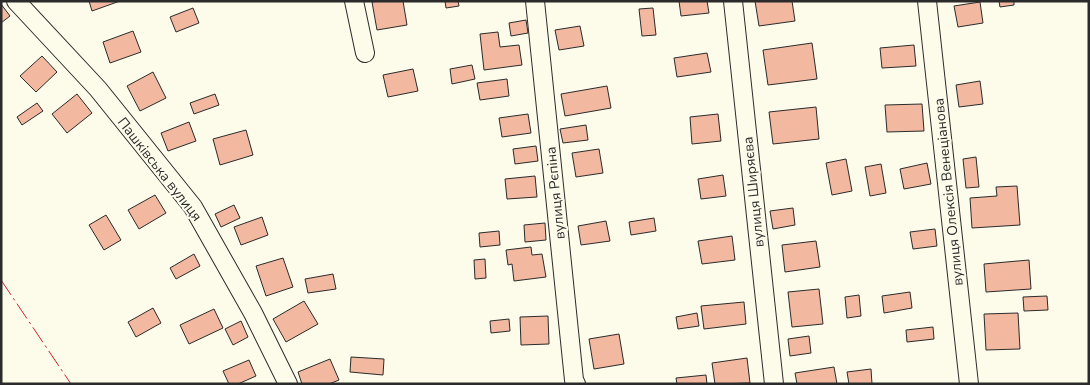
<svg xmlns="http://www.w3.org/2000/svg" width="1090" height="385" font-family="'Nunito Sans',sans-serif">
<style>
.building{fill:#f2b8a0;stroke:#2b2b2b}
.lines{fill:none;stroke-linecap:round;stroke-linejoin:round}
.street-casing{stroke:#2b2b2b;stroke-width:20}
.street{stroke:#fdfbea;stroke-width:18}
.power{stroke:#c62828;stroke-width:1;stroke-dasharray:18 4 2.5 4;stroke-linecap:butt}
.labels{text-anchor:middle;stroke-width:4;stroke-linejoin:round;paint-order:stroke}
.street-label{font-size:14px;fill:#2b2b2b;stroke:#fdfbea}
</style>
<rect width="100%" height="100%" fill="#fdfbea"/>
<path class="building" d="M89 1H120L92 11Z
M379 1H403L407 25 377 30 372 2Z
M445 1H458L459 6 446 8Z
M679 1H707L709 13 681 16Z
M755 1H792L795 21 759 26Z
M999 1H1014V5L1000 7Z
M980 2 983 23 958 27 954 6Z
M1 4 10 16 1 23Z
M193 8 199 23 176 32 170 17Z
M653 8 656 35 642 36 639 9Z
M526 20 528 33 511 36 509 23Z
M580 26 584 46 559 50 555 30Z
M133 31 141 52 110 63 103 42Z
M498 32 500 47 519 45 522 65 484 70 480 34Z
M812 43 817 79 768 85 763 50Z
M914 45 916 66 882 68 880 48Z
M707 53 711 72 677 77 674 58Z
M42 56 57 72 36 92 20 76Z
M472 65 475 79 452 84 450 69Z
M413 69 418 91 388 97 383 75Z
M153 72 166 98 140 111 127 86Z
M507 79 509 96 480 100 477 83Z
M980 81 983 104 959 107 956 85Z
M607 86 611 108 565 116 561 94Z
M77 94 92 113 67 133 52 114Z
M215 94 219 105 194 114 190 103Z
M37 103 43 111 22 125 17 117Z
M922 104 924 131 887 132 885 105Z
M816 107 819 139 773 144 769 112Z
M528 114 531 133 502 137 499 118Z
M718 114 721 141 692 144 690 117Z
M189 122 196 141 168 151 161 133Z
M586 125 588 140 563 143 560 129Z
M246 130 253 155 220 165 213 139Z
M536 146 538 161 515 164 513 149Z
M599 149 603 173 576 177 572 153Z
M976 157 979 187 966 188 963 159Z
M846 159 852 191 832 195 826 163Z
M927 163 931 184 904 189 900 169Z
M881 164 886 193 870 196 865 167Z
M723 175 726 196 701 199 698 179Z
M535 176 537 197 507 199 505 179Z
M1017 186 1020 225 972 228 970 198 997 196 996 187Z
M155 195 166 213 139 229 128 210Z
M234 205 240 218 221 227 215 214Z
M793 208 795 225 773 229 770 211Z
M106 215 121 240 104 250 89 225Z
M262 217 268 235 241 245 234 227Z
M654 218 656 231 631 235 629 222Z
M606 221 610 241 581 245 578 226Z
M545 223 546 240 525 242 524 225Z
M935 229 937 246 913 249 910 232Z
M499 231 500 245 480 247 479 233Z
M732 236 735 260 702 264 698 241Z
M816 241 820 267 785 272 782 245Z
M531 247 532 255 542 254 546 277 514 281 512 264 508 265 506 250Z
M194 254 200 266 176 279 170 268Z
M283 258 293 287 266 296 256 266Z
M485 259 486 278 475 279 474 260Z
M1029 260 1031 289 986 292 984 264Z
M333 274 336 289 308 293 305 279Z
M819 289 823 324 792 327 788 292Z
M910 292 912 308 884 313 882 296Z
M859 295 861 316 847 318 845 297Z
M1047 296 1048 310 1024 311 1023 297Z
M304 301 318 324 286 342 273 319Z
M744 302 746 324 704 329 701 306Z
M153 308 161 323 136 337 128 322Z
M214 309 223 328 189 344 180 325Z
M697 313 699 326 678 329 676 317Z
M1018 313 1020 349 986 350 984 314Z
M548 316 549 344 521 345 520 317Z
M509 319 510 331 491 333 490 321Z
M241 321 248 337 233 345 225 329Z
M933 327 934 339 907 342 906 330Z
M619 334 624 364 594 369 589 339Z
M809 336 811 353 790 356 788 339Z
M351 357 384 359 383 375 350 372Z
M747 358 750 383 715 384 712 363Z
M330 359 339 380 329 384H302L298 372Z
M249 360 256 376 238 384H229L223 371Z
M834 367 837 384H797L795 373Z
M871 369 872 384H849L847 372Z
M706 375 707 384H677L676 378Z"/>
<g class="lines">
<g class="street-casing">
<path id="street" d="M16 1 98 89 193 207 253 313 288 384
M354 1 365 53
M535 1 574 380 576 384
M733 1 774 384
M927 1 969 384"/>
</g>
<use href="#street" class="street"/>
<path class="power" d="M1 280 71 384"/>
</g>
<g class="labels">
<g class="street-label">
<text transform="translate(160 169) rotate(52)" y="5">Пашківська вулиця</text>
<text transform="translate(753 192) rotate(-96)" y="5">вулиця Ширяєва</text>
<text transform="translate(948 192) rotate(-96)" y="5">вулиця Олексія Венеціанова</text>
<text transform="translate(555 193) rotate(-96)" y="5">вулиця Рєпіна</text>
</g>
</g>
<rect width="1090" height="385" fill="none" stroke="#2b2b2b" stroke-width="5"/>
</svg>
